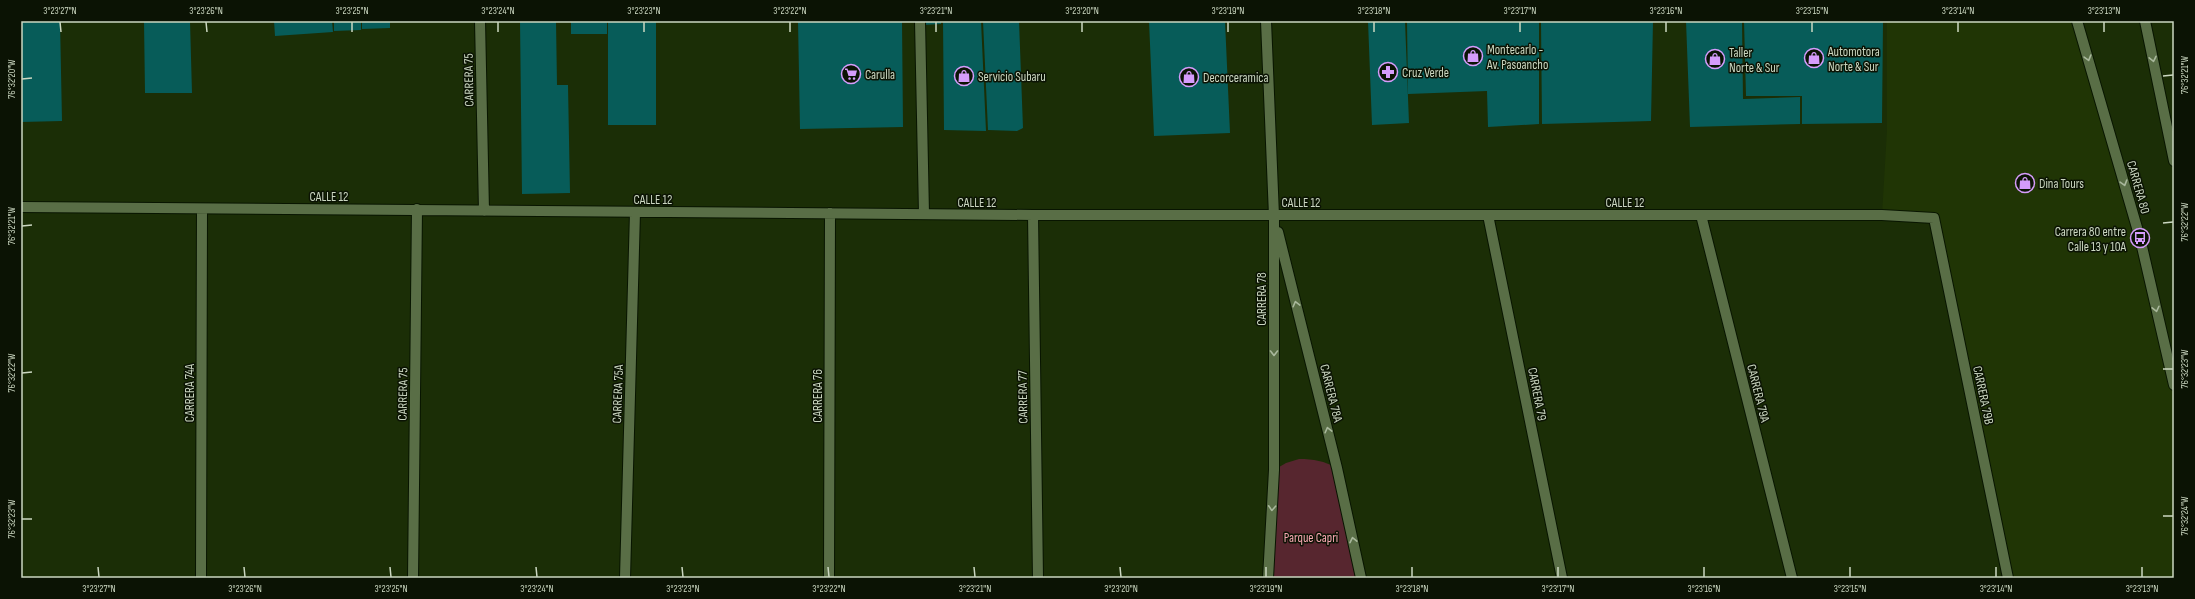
<svg xmlns="http://www.w3.org/2000/svg" width="2195" height="599" font-family="'Sofia Sans Condensed',sans-serif">
<style>
.built{fill:#203505}
.green{fill:#57262f}
.building{fill:#075c59}
.lines{fill:none;stroke-linecap:round;stroke-linejoin:round}
.service-casing{stroke:#081500;stroke-width:12}
.minor-casing{stroke:#081500;stroke-width:12}
.secondary-casing{stroke:#081500;stroke-width:12}
.service{stroke:#596e46;stroke-width:10}
.minor{stroke:#596e46;stroke-width:10}
.secondary{stroke:#596e46;stroke-width:10}
.oneway{stroke:#a9b89c}
.ticks{fill:none;stroke:#cbd7c1;stroke-width:1.5}
.labels{text-anchor:middle;stroke-width:3;stroke-linejoin:round;paint-order:stroke}
.poi-label{font-size:13px;fill:#cbd7c1;stroke:#0b1304;text-anchor:start}
.street-label{font-size:13px;fill:#cbd7c1;stroke:#0b1304}
.park-label{font-size:13px;fill:#faa9b4;stroke:#0b1304}
.neatline{fill:none;stroke:#cbd7c1;stroke-width:1.5}
.ticks-label{font-size:10px;text-anchor:middle;fill:#cbd7c1}
</style>
<rect width="100%" height="100%" fill="#1b2e06"/>
<path class="built" d="M1887 21H2077L2174 385V578H2008L1934 218 1882 215 1887 130Z"/>
<path class="green" d="M1299 459C1314 459 1324 461 1337 468L1361 578H1268L1274 470 1286 463Z"/>
<path class="building" d="M21 21H60L62 121 21 122Z
M144 21H190L192 93H145Z
M274 21H332L333 32 275 36Z
M334 21H361V30L334 31Z
M362 21H390V28L362 29Z
M520 21H556L557 85H568L570 193 522 194Z
M571 21H607V34H571Z
M608 21H656V125H608Z
M798 21H902L903 127 800 129Z
M923 21H941V24L923 25Z
M943 21H981L986 131 944 130Z
M983 21H1019L1023 128 1017 131 988 130Z
M1149 21H1225L1230 133 1154 136Z
M1368 21H1405L1409 123 1372 125Z
M1407 21H1539V124L1488 127 1487 91 1408 94Z
M1541 21H1653L1651 121 1542 124Z
M1686 21H1742L1743 99 1800 97V124L1690 127Z
M1744 21H1883L1882 123 1802 124V96H1746Z"/>
<g class="lines">
<g class="service-casing">
<path id="service" d="M920 21 924 214"/>
</g>
<g class="minor-casing">
<path id="minor" d="M480 21 484 211
M1266 21 1274 216V470L1268 578
M21 207 1033 215H1882L1934 218 2008 578
M1033 215 1038 578
M1488 215 1562 578
M1701 215 1792 578
M1278 232 1337 468 1361 578
M201 578 202 209
M413 578 417 209
M625 578 635 212
M829 578 830 213"/>
</g>
<g class="secondary-casing">
<path id="secondary" d="M2077 21 2140 238 2174 385
M2145 21 2174 161"/>
</g>
<use href="#service" class="service"/>
<use href="#minor" class="minor"/>
<use href="#secondary" class="secondary"/>
</g>
<defs><path id="oneway-chevron" d="M-2-3.5L2.5 0L-2 3.5" fill="none" stroke-width="1.6" stroke-linecap="round" stroke-linejoin="round"/></defs>
<g class="oneway">
<use href="#oneway-chevron" transform="translate(2088 58) rotate(74)"/>
<use href="#oneway-chevron" transform="translate(2153 59) rotate(78)"/>
<use href="#oneway-chevron" transform="translate(2124 183) rotate(74)"/>
<use href="#oneway-chevron" transform="translate(1296 304) rotate(-104)"/>
<use href="#oneway-chevron" transform="translate(2156 309) rotate(77)"/>
<use href="#oneway-chevron" transform="translate(1274 353) rotate(90)"/>
<use href="#oneway-chevron" transform="translate(1328 430) rotate(-104)"/>
<use href="#oneway-chevron" transform="translate(1272 508) rotate(93)"/>
<use href="#oneway-chevron" transform="translate(1353 540) rotate(-102)"/>
</g>
<path class="ticks" d="M60 22 61 32M206 22 207 32M352 22V32M498 22V32M644 22V32M790 22V32M936 22V32M1082 22V32M1228 22V32M1374 22V32M1520 22V32M1666 22V32M1812 22V32M1958 22V32M2104 22V32M2163 76 2173 75M22 79 32 78M2163 223 2173 222M22 226 32 225M2163 369H2173M22 373 32 372M2163 516H2173M22 519H32M98 567 99 577M244 567 245 577M390 567 391 577M536 567 537 577M682 567 683 577M828 567 829 577M974 567 975 577M1120 567 1121 577M1266 567V577M1412 567V577M1558 567V577M1704 567V577M1850 567V577M1996 567V577M2142 567V577"/>
<defs>
<g id="shop-ring" transform="scale(1)"><circle r="9.5" fill="#0b1304" stroke="#d59cfb" stroke-width="1.5"/><path d="M-5-2.5h2.3a2.7 3.5 0 0 1 5.4 0H5L5.5 6h-11ZM-1.5-2.5h3a1.5 2.3 0 0 0-3 0Z" fill="#d59cfb"/></g>
<g id="pharmacy-ring" transform="scale(1)"><circle r="9.5" fill="#0b1304" stroke="#d59cfb" stroke-width="1.5"/><path d="M-2-6h4v4h4v4h-4v4h-4v-4h-4v-4h4Z" fill="#d59cfb"/></g>
<g id="supermarket-ring" transform="scale(1)"><circle r="9.5" fill="#0b1304" stroke="#d59cfb" stroke-width="1.5"/><path d="M-6-5.5h2.5l.6 2H6L4.5 2H-2.5L-4.4-4H-6ZM-1.5 3.2a1.3 1.3 0 1 0 .1 0ZM3 3.2a1.3 1.3 0 1 0 .1 0Z" fill="#d59cfb"/></g>
<g id="bus-ring" transform="scale(1)"><circle r="9.5" fill="#0b1304" stroke="#d59cfb" stroke-width="1.5"/><path d="M-5-6H5V4H4V6H2V4H-2V6H-4V4H-5ZM-3.5-4V0h7V-4ZM-3.5 1.2v1.5H-2V1.2ZM2 1.2v1.5H3.5V1.2Z" fill="#d59cfb"/></g>
</defs>
<g fill-rule="evenodd">
<use href="#shop-ring" x="1473" y="56"/>
<use href="#shop-ring" x="1814" y="58"/>
<use href="#shop-ring" x="1715" y="59"/>
<use href="#pharmacy-ring" x="1388" y="72"/>
<use href="#supermarket-ring" x="851" y="74"/>
<use href="#shop-ring" x="964" y="76"/>
<use href="#shop-ring" x="1189" y="77"/>
<use href="#shop-ring" x="2025" y="183"/>
<use href="#bus-ring" x="2140" y="238"/>
</g>
<g class="labels">
<g class="poi-label">
<text x="1487" y="54">Montecarlo -<tspan x="1487" dy="15">Av. Pasoancho</tspan></text>
<text x="1828" y="56">Automotora<tspan x="1828" dy="15">Norte &amp; Sur</tspan></text>
<text x="1729" y="57">Taller<tspan x="1729" dy="15">Norte &amp; Sur</tspan></text>
<text x="1402" y="77">Cruz Verde</text>
<text x="865" y="79">Carulla</text>
<text x="978" y="81">Servicio Subaru</text>
<text x="1203" y="82">Decorceramica</text>
<text x="2039" y="188">Dina Tours</text>
<text x="2126" y="236" text-anchor="end">Carrera 80 entre<tspan x="2126" dy="15">Calle 13 y 10A</tspan></text>
</g>
<g class="street-label">
<text transform="translate(468 80) rotate(-91)" y="5">CARRERA 75</text>
<text transform="translate(2139 187) rotate(74)" y="5">CARRERA 80</text>
<text x="329" y="201">CALLE 12</text>
<text x="653" y="204">CALLE 12</text>
<text x="977" y="207">CALLE 12</text>
<text x="1301" y="207">CALLE 12</text>
<text x="1625" y="207">CALLE 12</text>
<text transform="translate(1261 299) rotate(-90)" y="5">CARRERA 78</text>
<text transform="translate(189 393) rotate(-90)" y="5">CARRERA 74A</text>
<text transform="translate(1332 393) rotate(76)" y="5">CARRERA 78A</text>
<text transform="translate(1759 393) rotate(76)" y="5">CARRERA 79A</text>
<text transform="translate(402 394) rotate(-89)" y="5">CARRERA 75</text>
<text transform="translate(617 394) rotate(-88)" y="5">CARRERA 75A</text>
<text transform="translate(1538 394) rotate(79)" y="5">CARRERA 79</text>
<text transform="translate(1984 395) rotate(78)" y="5">CARRERA 79B</text>
<text transform="translate(817 396) rotate(-90)" y="5">CARRERA 76</text>
<text transform="translate(1022 397) rotate(-91)" y="5">CARRERA 77</text>
</g>
<g class="park-label">
<text x="1311" y="542">Parque Capri</text>
</g>
</g>
<rect width="2195" height="599" fill="none" stroke="#0b1304" stroke-width="44"/>
<rect x="22" y="22" width="2151" height="555" class="neatline"/>
<g class="ticks-label">
<text x="60" y="14">3°23'27"N</text>
<text x="206" y="14">3°23'26"N</text>
<text x="352" y="14">3°23'25"N</text>
<text x="498" y="14">3°23'24"N</text>
<text x="644" y="14">3°23'23"N</text>
<text x="790" y="14">3°23'22"N</text>
<text x="936" y="14">3°23'21"N</text>
<text x="1082" y="14">3°23'20"N</text>
<text x="1228" y="14">3°23'19"N</text>
<text x="1374" y="14">3°23'18"N</text>
<text x="1520" y="14">3°23'17"N</text>
<text x="1666" y="14">3°23'16"N</text>
<text x="1812" y="14">3°23'15"N</text>
<text x="1958" y="14">3°23'14"N</text>
<text x="2104" y="14">3°23'13"N</text>
<text transform="translate(2184 75) rotate(-90)" y="4">76°32'21"W</text>
<text transform="translate(11 79) rotate(-90)" y="4">76°32'20"W</text>
<text transform="translate(2184 222) rotate(-90)" y="4">76°32'22"W</text>
<text transform="translate(11 226) rotate(-90)" y="4">76°32'21"W</text>
<text transform="translate(2184 369) rotate(-90)" y="4">76°32'23"W</text>
<text transform="translate(11 373) rotate(-90)" y="4">76°32'22"W</text>
<text transform="translate(2184 516) rotate(-90)" y="4">76°32'24"W</text>
<text transform="translate(11 519) rotate(-90)" y="4">76°32'23"W</text>
<text x="99" y="592">3°23'27"N</text>
<text x="245" y="592">3°23'26"N</text>
<text x="391" y="592">3°23'25"N</text>
<text x="537" y="592">3°23'24"N</text>
<text x="683" y="592">3°23'23"N</text>
<text x="829" y="592">3°23'22"N</text>
<text x="975" y="592">3°23'21"N</text>
<text x="1121" y="592">3°23'20"N</text>
<text x="1266" y="592">3°23'19"N</text>
<text x="1412" y="592">3°23'18"N</text>
<text x="1558" y="592">3°23'17"N</text>
<text x="1704" y="592">3°23'16"N</text>
<text x="1850" y="592">3°23'15"N</text>
<text x="1996" y="592">3°23'14"N</text>
<text x="2142" y="592">3°23'13"N</text>
</g>
</svg>
